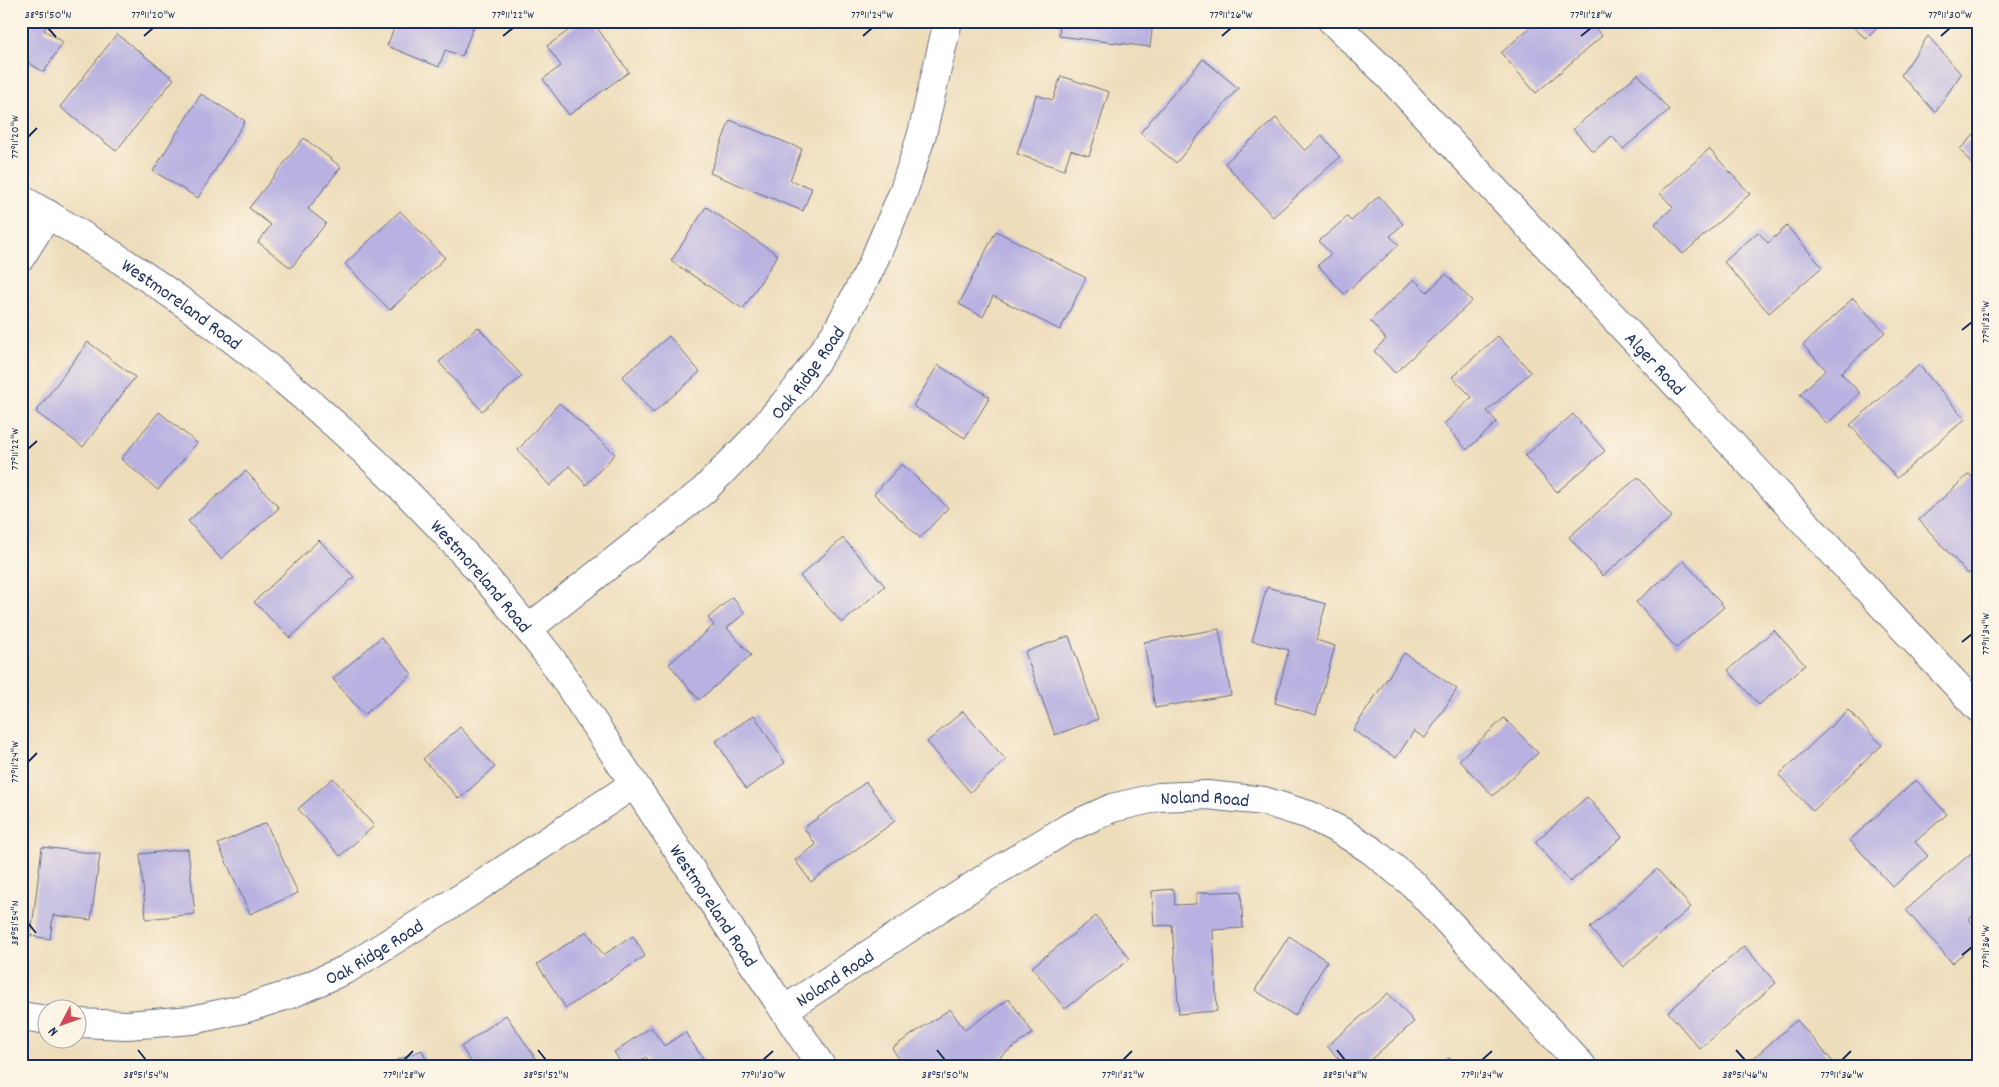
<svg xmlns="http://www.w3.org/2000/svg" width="1999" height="1087" font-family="Dekko,sans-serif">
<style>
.building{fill:#b8b1e1}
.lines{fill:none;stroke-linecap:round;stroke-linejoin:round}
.minor-casing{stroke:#656c7f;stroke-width:30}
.minor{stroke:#fff;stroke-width:28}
.ticks{fill:none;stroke:#1b2f5e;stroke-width:2}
.labels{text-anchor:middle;stroke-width:5;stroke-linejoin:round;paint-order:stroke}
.street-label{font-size:19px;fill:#1b2f5e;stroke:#fcf5e5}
.neatline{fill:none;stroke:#1b2f5e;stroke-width:2}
.ticks-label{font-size:12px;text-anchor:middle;fill:#1b2f5e}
</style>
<rect width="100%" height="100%" fill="#fcf5e5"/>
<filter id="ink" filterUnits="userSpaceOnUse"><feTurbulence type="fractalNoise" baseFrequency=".02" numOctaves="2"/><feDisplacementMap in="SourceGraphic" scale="10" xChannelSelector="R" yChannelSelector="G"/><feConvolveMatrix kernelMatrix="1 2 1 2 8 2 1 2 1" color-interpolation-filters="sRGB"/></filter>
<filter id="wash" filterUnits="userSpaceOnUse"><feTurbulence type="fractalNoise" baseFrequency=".0096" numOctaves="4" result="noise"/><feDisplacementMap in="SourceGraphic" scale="20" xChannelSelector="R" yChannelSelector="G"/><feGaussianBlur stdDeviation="1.12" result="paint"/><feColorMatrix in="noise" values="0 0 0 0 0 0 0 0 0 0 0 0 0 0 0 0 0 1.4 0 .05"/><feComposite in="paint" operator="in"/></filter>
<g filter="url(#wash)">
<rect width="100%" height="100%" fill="#edb"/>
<g id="blocks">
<path class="building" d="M21 21H50L44 30 63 42 44 72 21 58Z
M397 21H476L462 56 445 50 439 67 387 46Z
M582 21H592L629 72 569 115 543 79 561 66 547 46Z
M1060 21H1153L1150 47 1059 36Z
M1537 21H1589L1602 36 1536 93 1501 53Z
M1847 21H1884L1866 39Z
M117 34 174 79 116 151 60 107Z
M1928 36 1961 74 1935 112 1901 75Z
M1203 59 1238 88 1176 163 1140 133Z
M1638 74 1669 110 1623 149 1612 136 1593 152 1573 129Z
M1061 76 1109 92 1089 156 1071 150 1064 170 1017 154 1036 95 1053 100Z
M201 94 245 121 198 198 153 171Z
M1276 118 1305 151 1322 135 1340 157 1273 217 1225 163Z
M730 120 802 149 790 180 812 188 803 211 710 173Z
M1978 131V173L1960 149Z
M304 138 341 167 308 209 326 223 291 268 258 242 271 225 249 208Z
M1709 149 1750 194 1683 254 1655 224 1673 207 1660 193Z
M1379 196 1403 224 1390 236 1399 245 1344 294 1318 265 1331 254 1319 241 1347 217 1351 221Z
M706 207 778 255 743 309 671 261Z
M400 211 445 258 390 310 345 264Z
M1787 226 1822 267 1769 313 1724 262 1758 232 1768 243Z
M996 231 1086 278 1060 330 993 296 983 317 959 304Z
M1446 274 1472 301 1395 373 1374 351 1386 339 1370 321 1414 279 1427 292Z
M1853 298 1885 332 1841 373 1860 393 1827 424 1800 394 1826 370 1803 345Z
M478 327 522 376 482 411 439 362Z
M669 336 700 372 653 413 622 377Z
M1498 336 1531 372 1487 411 1497 422 1467 450 1444 424 1472 397 1452 377Z
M88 342 135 377 83 447 36 412Z
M938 365 990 397 965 438 913 406Z
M1919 365 1965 419 1897 478 1850 425Z
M559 403 615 454 586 485 569 466 550 486 518 450Z
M159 412 197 443 158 490 121 459Z
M1573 414 1605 451 1557 492 1525 456Z
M902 464 948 508 920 538 874 494Z
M246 471 279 508 221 559 188 521Z
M1969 474 1978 483V566L1968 574 1919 520Z
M1638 477 1672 517 1603 576 1569 537Z
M843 538 885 586 842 623 800 576Z
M319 540 354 577 290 638 254 602Z
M1684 561 1724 607 1676 648 1636 602Z
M1267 587 1326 604 1316 640 1335 646 1316 715 1275 703 1289 650 1252 641Z
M732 597 745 613 727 628 751 655 699 700 669 664 714 625 708 618Z
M1219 629 1231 695 1155 708 1144 642Z
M1774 630 1805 665 1759 705 1728 670Z
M1069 636 1098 719 1055 735 1025 652Z
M381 637 412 674 364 715 333 679Z
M1404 653 1457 689 1425 738 1414 731 1396 758 1353 730Z
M1848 710 1882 745 1813 811 1779 775Z
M963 711 1006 760 970 792 927 742Z
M754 715 785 763 746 789 716 741Z
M1504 718 1538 753 1493 796 1459 760Z
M460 727 495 767 459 799 423 759Z
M333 778 374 826 340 856 298 809Z
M1916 780 1947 814 1915 842 1928 856 1893 887 1850 840Z
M866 782 895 821 811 882 795 860 816 845 804 828Z
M1587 797 1622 837 1570 882 1535 842Z
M266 823 298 893 250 914 218 844Z
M42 847 100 854 91 920 53 915 50 939 31 936Z
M1978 847V912L1969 919 1978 930V941L1952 963 1906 910Z
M188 849 195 914 146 919 140 854Z
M1657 869 1691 907 1623 967 1590 928Z
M1174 889 1175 905 1196 904V893L1241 891 1243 928 1213 930 1217 1011 1179 1014 1172 925 1154 926 1152 891Z
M1096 916 1130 959 1065 1009 1032 967Z
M587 931 603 955 633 936 645 956 566 1008 537 964Z
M1289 936 1327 961 1295 1016 1255 990Z
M1744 946 1776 983 1700 1049 1668 1012Z
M1388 993 1414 1022 1363 1066H1345L1327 1046Z
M1009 999 1033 1033 987 1066H904L892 1048 950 1009 965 1030Z
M506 1015 541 1066H474L461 1047Z
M1797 1020 1833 1062 1828 1066H1754L1750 1061Z
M651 1027 664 1046 685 1032 708 1066H652L646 1057 632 1066H623L614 1052Z
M422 1050 429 1066H383Z
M1449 1058 1456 1066H1440Z"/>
</g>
</g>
<g filter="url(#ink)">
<use href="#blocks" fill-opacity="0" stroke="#656c7f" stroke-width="1"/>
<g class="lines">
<g class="minor-casing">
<g id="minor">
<path id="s1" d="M1332 21 1383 70 1978 708"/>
<path id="s2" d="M21 199C227 316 409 471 552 660L821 1066"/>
<path d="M21 257 48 214"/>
<path id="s3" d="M528 629 703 491 752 441 795 391 837 331 871 267 903 193 922 134 948 21"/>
<path id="s4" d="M784 1010 990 875 1068 828 1112 808 1159 797 1207 795 1264 801 1309 815 1341 831 1371 850 1413 884 1582 1066"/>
<path d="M21 1016 48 1020"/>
<path id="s5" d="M78 1023 127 1025 192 1020 247 1008 291 994 347 969 469 893 634 784"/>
</g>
</g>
<use href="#minor" class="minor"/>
</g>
</g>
<path class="ticks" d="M48 28 56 37M144 36 153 28M503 36 513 28M863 36 872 28M1222 36 1231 28M1581 36 1591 28M1941 36 1950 28M28 137 37 128M1962 330 1972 322M28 449 37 441M1962 642 1972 634M28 762 37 753M28 923 36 933M1962 955 1972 947M138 1050 146 1060M538 1050 546 1060M937 1050 945 1060M1337 1050 1345 1060M1736 1050 1745 1060M404 1060 413 1051M763 1060 773 1051M1123 1060 1132 1051M1482 1060 1492 1051M1842 1060 1851 1051"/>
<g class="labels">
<g class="street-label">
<text dy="7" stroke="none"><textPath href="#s2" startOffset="192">Westmoreland Road</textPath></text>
<text dy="7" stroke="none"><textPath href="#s1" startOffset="471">Alger Road</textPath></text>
<text dy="7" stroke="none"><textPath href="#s3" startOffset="381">Oak Ridge Road</textPath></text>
<text dy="7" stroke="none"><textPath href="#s2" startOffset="598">Westmoreland Road</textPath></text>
<text dy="7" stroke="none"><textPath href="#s4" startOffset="480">Noland Road</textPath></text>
<text dy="7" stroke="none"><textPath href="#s2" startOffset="1002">Westmoreland Road</textPath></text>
<text dy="7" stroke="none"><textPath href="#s5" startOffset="310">Oak Ridge Road</textPath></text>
<text dy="7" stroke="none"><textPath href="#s4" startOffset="60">Noland Road</textPath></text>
</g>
</g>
<rect width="1999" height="1087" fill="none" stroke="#fcf5e5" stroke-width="55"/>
<g transform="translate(62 1024) rotate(229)"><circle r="24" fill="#fcf5e5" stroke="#a2a6af"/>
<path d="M0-4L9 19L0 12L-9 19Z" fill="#d1495b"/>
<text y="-8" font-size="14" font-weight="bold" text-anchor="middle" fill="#1b2f5e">N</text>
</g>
<rect x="28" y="28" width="1944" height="1032" class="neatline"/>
<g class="ticks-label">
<text x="48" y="18">38°51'50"N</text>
<text x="153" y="18">77°11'20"W</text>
<text x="513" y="18">77°11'22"W</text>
<text x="872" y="18">77°11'24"W</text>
<text x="1231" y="18">77°11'26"W</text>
<text x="1591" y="18">77°11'28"W</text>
<text x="1950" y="18">77°11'30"W</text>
<text transform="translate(14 137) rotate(-90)" y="4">77°11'20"W</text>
<text transform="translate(1985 322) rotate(-90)" y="4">77°11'32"W</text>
<text transform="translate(14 449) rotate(-90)" y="4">77°11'22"W</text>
<text transform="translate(1985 634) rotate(-90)" y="4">77°11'34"W</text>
<text transform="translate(14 762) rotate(-90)" y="4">77°11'24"W</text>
<text transform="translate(14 923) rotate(-90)" y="4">38°51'54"N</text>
<text transform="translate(1985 947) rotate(-90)" y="4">77°11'36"W</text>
<text x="146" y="1078">38°51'54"N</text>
<text x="404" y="1078">77°11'28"W</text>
<text x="546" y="1078">38°51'52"N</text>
<text x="763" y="1078">77°11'30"W</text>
<text x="945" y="1078">38°51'50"N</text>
<text x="1123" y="1078">77°11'32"W</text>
<text x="1345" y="1078">38°51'48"N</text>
<text x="1482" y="1078">77°11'34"W</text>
<text x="1745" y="1078">38°51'46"N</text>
<text x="1842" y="1078">77°11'36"W</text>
</g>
</svg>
